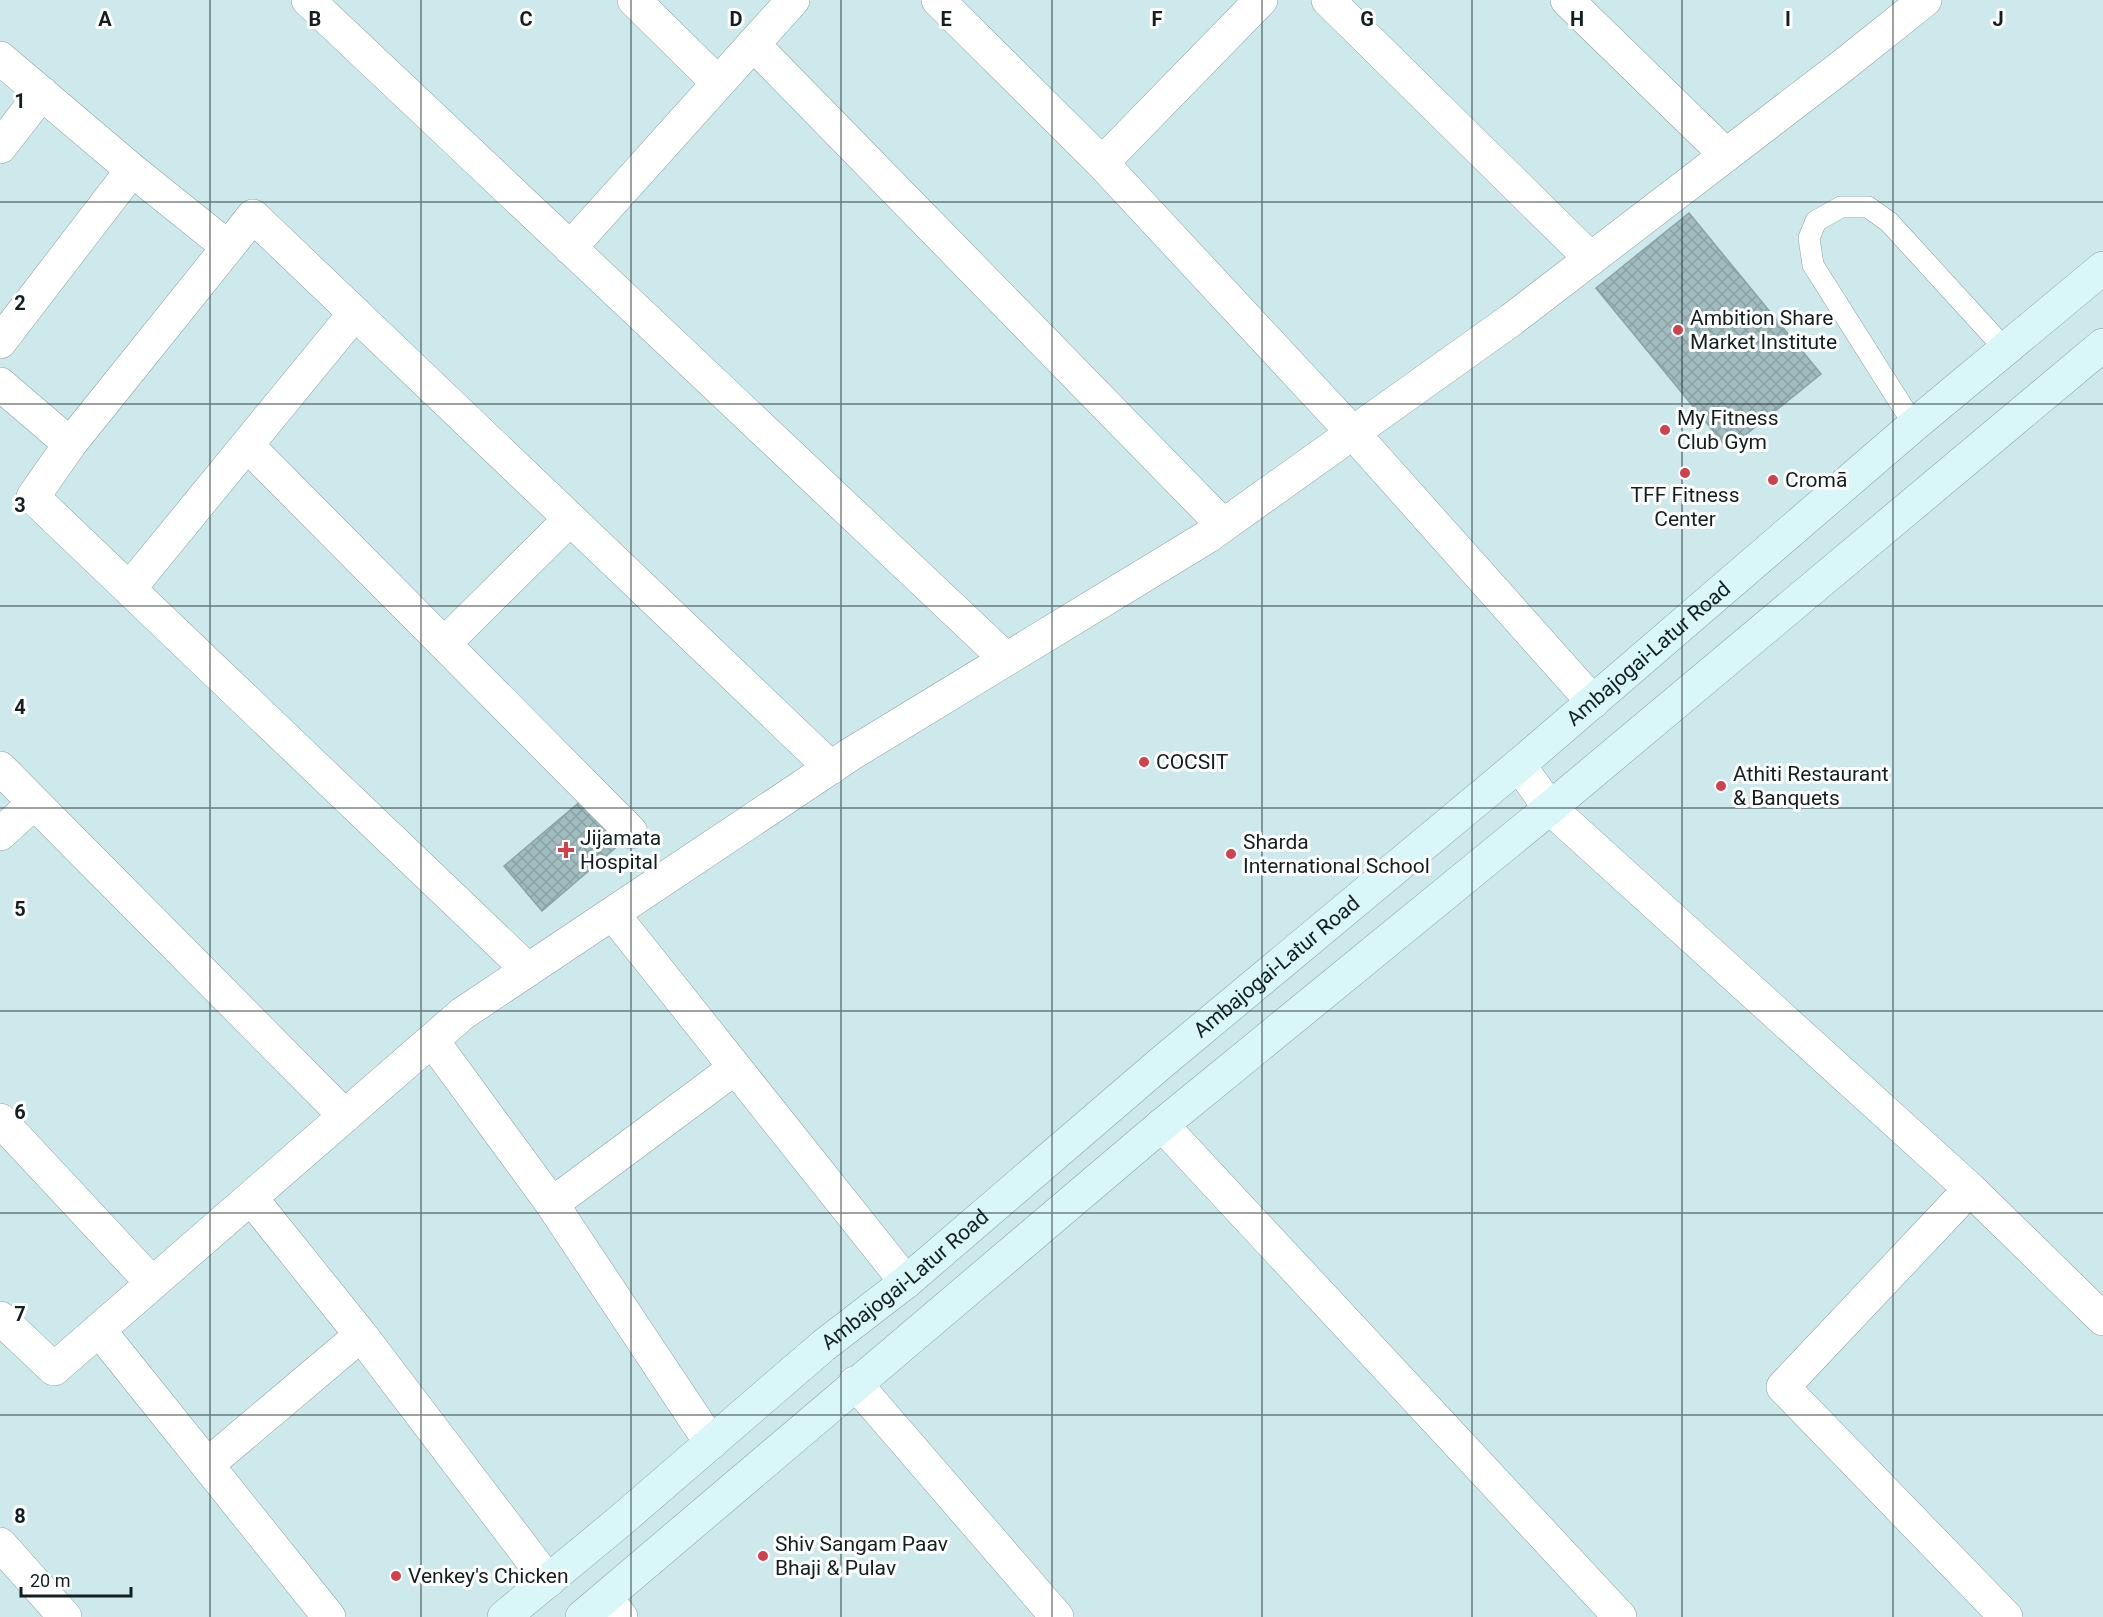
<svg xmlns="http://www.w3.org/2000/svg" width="2103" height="1617" font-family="Roboto,sans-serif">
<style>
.building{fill:url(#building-cross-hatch);stroke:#88a3a5;stroke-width:1.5}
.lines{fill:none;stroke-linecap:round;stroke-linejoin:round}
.lane-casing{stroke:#87a2a5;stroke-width:22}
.street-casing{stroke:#87a2a5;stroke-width:34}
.secondary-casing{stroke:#87a2a5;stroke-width:34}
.lane{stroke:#fff;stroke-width:21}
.street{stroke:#fff;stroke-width:33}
.secondary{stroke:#d9f6f9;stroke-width:33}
.grid{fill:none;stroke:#141f20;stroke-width:1.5;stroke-opacity:0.55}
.poi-dot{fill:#d1414c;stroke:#fff;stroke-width:2}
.labels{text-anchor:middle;stroke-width:6;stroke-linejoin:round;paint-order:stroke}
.poi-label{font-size:21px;fill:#141f20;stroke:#fff;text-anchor:start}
.street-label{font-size:21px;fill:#141f20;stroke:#fff}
.grid-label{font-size:20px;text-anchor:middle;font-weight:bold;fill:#141f20;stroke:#fff;stroke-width:6;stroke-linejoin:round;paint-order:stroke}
</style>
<defs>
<pattern id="building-cross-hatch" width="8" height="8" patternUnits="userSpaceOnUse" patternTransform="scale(1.5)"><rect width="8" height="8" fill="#a1bcbf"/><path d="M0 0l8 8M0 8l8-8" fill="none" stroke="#8aa1a4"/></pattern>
</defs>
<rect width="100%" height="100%" fill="#cde9ec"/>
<path class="building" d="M1689 213 1821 374 1728 449 1596 288Z
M582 800 620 844 542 911 504 866Z"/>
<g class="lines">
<g class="lane-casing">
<path id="lane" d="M1914 425 1813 265 1809 238 1816 221 1841 207H1868L1889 222 2005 349"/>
</g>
<g class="street-casing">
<path id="street" d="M308 0 1006 659
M634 0 718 83
M938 0 1102 163 1353 433 1593 702
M1328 0 1591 259
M1567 0 1726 155
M753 44 1223 525
M0 58 132 170
M0 147 42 93
M1102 163 1261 0
M570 248 793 0
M0 342 132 170 228 247
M0 384 70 444
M247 445 631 832
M129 589 355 313
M445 643 570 519
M1519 765 1550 808 1970 1189 2103 1319
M0 768 345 1116
M0 834 34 803
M613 914 906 1282
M528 970 33 497 70 444 253 216 831 768
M432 1040 552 1204 711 1443
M0 1120 152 1283
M1162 1125 1620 1617
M1970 1189 1783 1387 2006 1617
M251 1198 361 1335 548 1581
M552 1204 735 1068
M0 1318 54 1369 462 1014 851 754 1207 537 1511 320 1841 67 1925 0
M99 1330 329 1617
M855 1383 1057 1617
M207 1465 361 1335
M0 1544 65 1617
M605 1598 621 1617"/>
</g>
<g class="secondary-casing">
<g id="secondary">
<path id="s1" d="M504 1617 619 1522 823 1346 906 1282 1161 1063 1519 765 1914 425 2103 268"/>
<path d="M582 1617 1162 1125 1550 808 2103 345"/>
</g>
</g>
<use href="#lane" class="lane"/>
<use href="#street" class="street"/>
<use href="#secondary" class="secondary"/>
</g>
<path class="grid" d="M210 0V1617M421 0V1617M631 0V1617M841 0V1617M1052 0V1617M1262 0V1617M1472 0V1617M1682 0V1617M1893 0V1617M0 202H2103M0 404H2103M0 606H2103M0 808H2103M0 1011H2103M0 1213H2103M0 1415H2103"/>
<g class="poi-dot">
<circle cx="1678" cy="330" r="6"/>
<circle cx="1665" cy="430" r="6"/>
<circle cx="1685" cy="473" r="6"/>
<circle cx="1773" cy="480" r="6"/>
<circle cx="1144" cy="762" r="6"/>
<circle cx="1721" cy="786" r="6"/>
<path d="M563 841h6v6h6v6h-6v6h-6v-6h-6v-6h6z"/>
<circle cx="1231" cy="854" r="6"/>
<circle cx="763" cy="1556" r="6"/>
<circle cx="396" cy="1576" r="6"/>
</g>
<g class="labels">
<g class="poi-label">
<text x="1690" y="325">Ambition Share<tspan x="1690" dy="24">Market Institute</tspan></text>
<text x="1677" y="425">My Fitness<tspan x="1677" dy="24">Club Gym</tspan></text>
<text x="1785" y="487">Cromā</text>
<text x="1685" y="502" text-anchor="middle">TFF Fitness<tspan x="1685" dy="24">Center</tspan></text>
<text x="1156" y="769">COCSIT</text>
<text x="1733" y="781">Athiti Restaurant<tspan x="1733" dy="24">&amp; Banquets</tspan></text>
<text x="580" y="845">Jijamata<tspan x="580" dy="24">Hospital</tspan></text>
<text x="1243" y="849">Sharda<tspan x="1243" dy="24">International School</tspan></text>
<text x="775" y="1551">Shiv Sangam Paav<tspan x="775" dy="24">Bhaji &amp; Pulav</tspan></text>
<text x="408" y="1583">Venkey's Chicken</text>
</g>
<g class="street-label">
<text dy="7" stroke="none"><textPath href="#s1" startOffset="1496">Ambajogai-Latur Road</textPath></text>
<text dy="7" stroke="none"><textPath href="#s1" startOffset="1010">Ambajogai-Latur Road</textPath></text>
<text dy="7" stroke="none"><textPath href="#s1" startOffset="524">Ambajogai-Latur Road</textPath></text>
</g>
</g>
<g class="grid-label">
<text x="105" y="26">A</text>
<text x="315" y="26">B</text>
<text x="526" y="26">C</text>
<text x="736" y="26">D</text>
<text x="946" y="26">E</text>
<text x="1157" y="26">F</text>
<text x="1367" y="26">G</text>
<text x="1577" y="26">H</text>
<text x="1788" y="26">I</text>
<text x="1998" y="26">J</text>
<text x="20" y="108">1</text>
<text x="20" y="310">2</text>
<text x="20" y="512">3</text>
<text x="20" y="714">4</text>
<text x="20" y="916">5</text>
<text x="20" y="1119">6</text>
<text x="20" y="1321">7</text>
<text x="20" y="1523">8</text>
</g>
<path d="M21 1587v9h110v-9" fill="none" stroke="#141f20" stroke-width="3"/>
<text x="30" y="1587" font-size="18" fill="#141f20" stroke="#ffffff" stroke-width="4.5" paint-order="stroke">20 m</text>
</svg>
